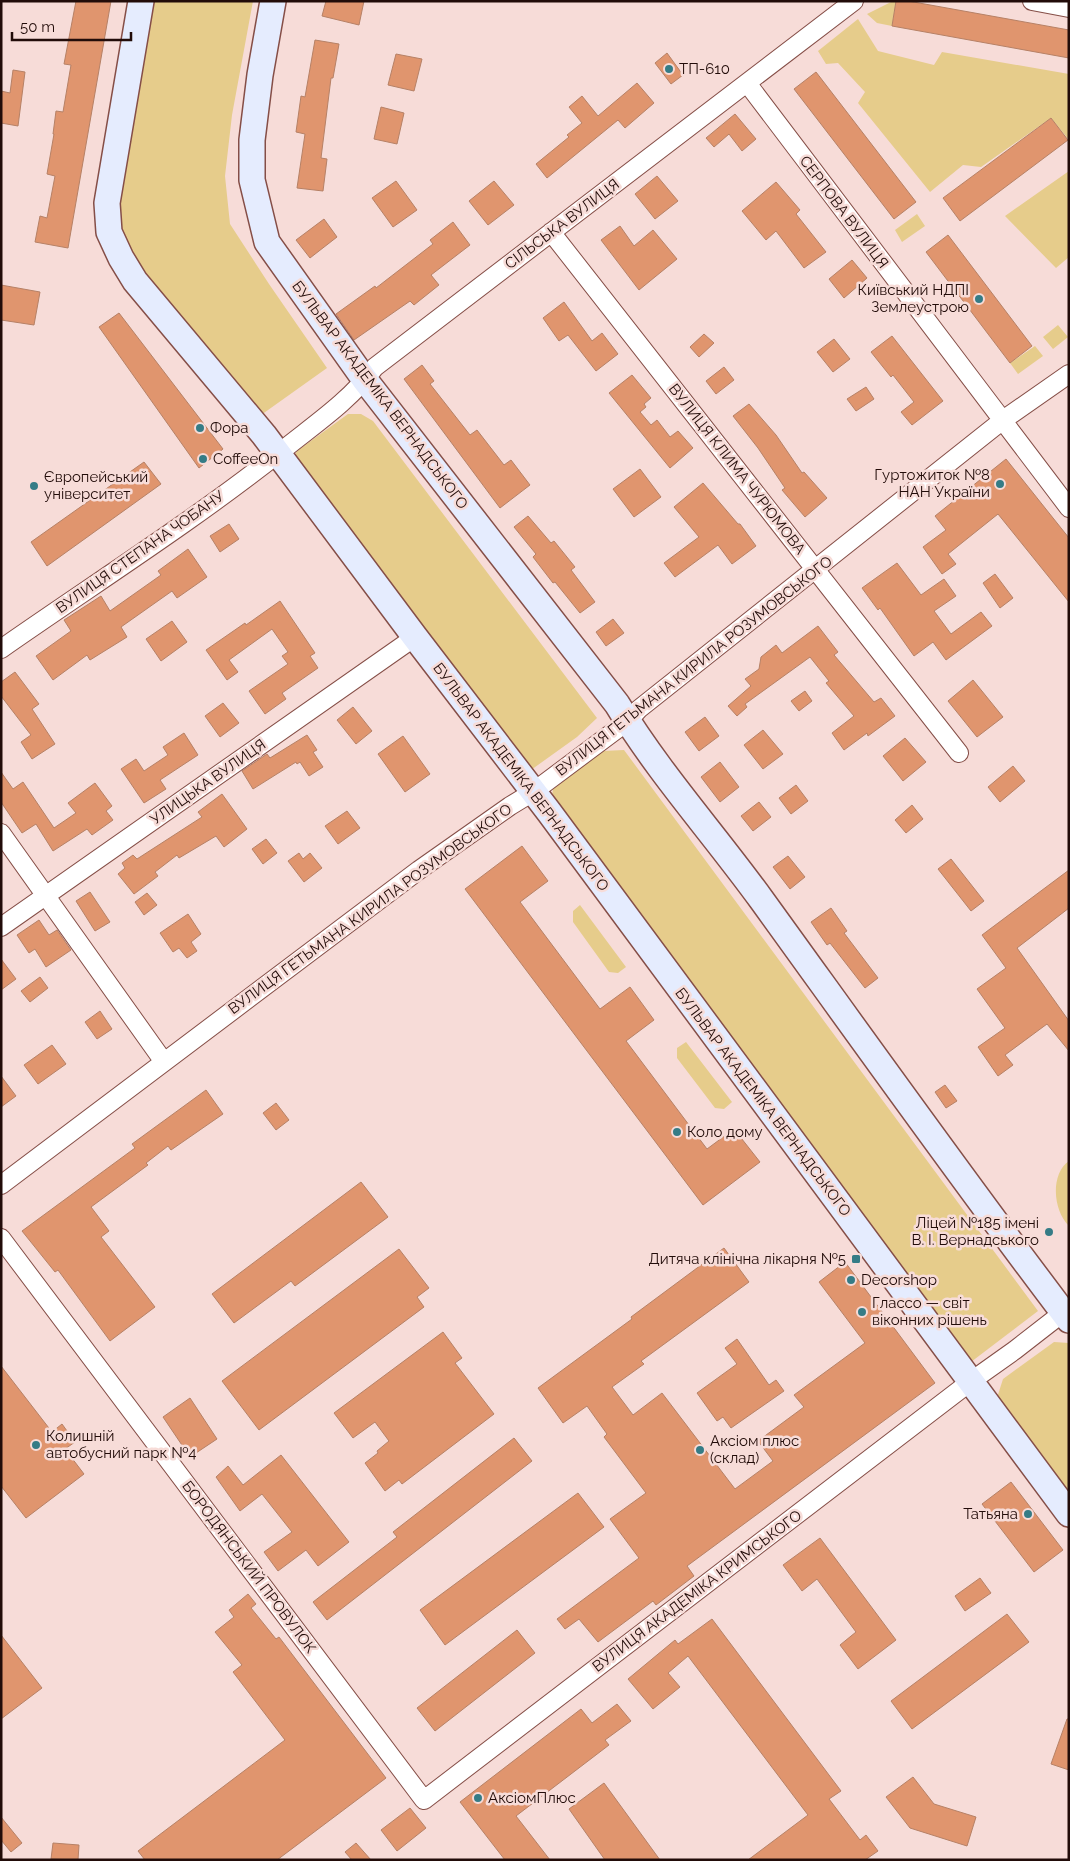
<svg xmlns="http://www.w3.org/2000/svg" width="1070" height="1861" font-family="Raleway,sans-serif">
<style>
.green{fill:#e6cc8b}
.building{fill:#e0956e;stroke:#b68166}
.lines{fill:none;stroke-linecap:round;stroke-linejoin:round}
.minor-casing{stroke:#854e47;stroke-width:20}
.secondary-casing{stroke:#854e47;stroke-width:28}
.minor{stroke:#fff;stroke-width:18}
.secondary{stroke:#e5ecfe;stroke-width:25}
.poi-dot{fill:#357c86;stroke:#f7dcd8;stroke-width:2}
.labels{text-anchor:middle;stroke-width:5;stroke-linejoin:round;paint-order:stroke}
.poi-label{font-size:15px;fill:#220c09;stroke:#f7dcd8;text-anchor:start}
.street-label{font-size:15px;fill:#220c09;stroke:#f7dcd8}
</style>
<rect width="100%" height="100%" fill="#f7dcd8"/>
<path class="green" d="M148 1H253L232 115 225 176 230 224 269 284 327 368 254 420 160 302 120 230 116 185Z
M893 1H896L892 26 877 23 867 14Z
M858 19 878 51 934 65 942 52 1069 74V140L1051 118 981 167 963 165 930 192 858 103 865 92 838 63 826 64 818 51Z
M1069 171V257L1056 268 1005 216Z
M917 214 925 226 902 242 895 230Z
M1058 325 1068 337 1053 349 1043 337Z
M1035 346 1043 356 1018 374 1010 363Z
M348 414H361L373 421 597 718 577 737 524 775 291 462 297 451Z
M624 750 1038 1311 967 1365 551 804 553 789 603 751Z
M580 905 626 967 618 973 609 972 573 922V911Z
M686 1042 732 1102 724 1109 715 1108 677 1058V1048Z
M1069 1161V1226C1053 1211 1050 1174 1069 1161Z
M1054 1342 1069 1343V1501L995 1404 1003 1379Z"/>
<path class="building" d="M76 1H111L68 248 35 242 40 216 47 218 55 176 47 174 54 134H53L56 111 63 112 71 65 64 64Z
M326 1H364L359 25 322 16Z
M896 1H908L1069 30V58L892 26Z
M315 40 339 44 333 78H331L321 158 327 159 323 191 297 188 305 134 296 132 301 96 305 97Z
M667 53 683 75 671 84 655 63Z
M396 54 422 59 414 91 388 85Z
M13 70 25 72 18 126 1 123V91L10 93Z
M816 72 916 202 894 219 794 89Z
M637 83 654 103 625 128 618 120 547 178 536 164 569 137 567 135 582 123 569 107 582 96 598 116Z
M381 107 404 113 397 144 374 139Z
M735 114 756 139 742 151 729 134 714 147 706 138Z
M1051 118 1068 140 960 221 943 198Z
M657 176 678 201 655 219 635 194Z
M396 181 417 210 393 227 372 198Z
M494 181 514 205 488 225 469 201Z
M776 182 800 210 796 214 826 252 804 268 776 231 766 240 742 211Z
M324 219 337 237 310 258 296 240Z
M453 222 470 245 431 275 439 285 414 305 410 301 354 340 336 314 375 286 376 288 433 244 430 240Z
M620 226 634 246 653 230 677 259 639 290 601 240Z
M948 235 1032 346 1010 363 926 252Z
M852 260 867 278 844 298 829 279Z
M1 285 40 292 34 325 1 320Z
M564 302 592 341 602 333 618 354 596 371 568 335 559 341 543 318Z
M119 313 223 449 199 468 99 327Z
M704 334 714 343 699 357 690 347Z
M892 336 943 401 912 425 901 412 914 402 893 375 891 377 871 352Z
M834 339 850 359 833 372 817 352Z
M422 365 434 381 430 384 470 435 477 430 504 465 511 460 530 485 500 508 404 379Z
M724 367 734 380 716 394 706 381Z
M632 375 651 398 644 404 646 407 640 412 651 425 657 420 670 437 678 431 693 448 670 468 609 393Z
M866 387 874 399 856 411 847 399Z
M749 404 776 435 802 473 804 472 827 498 805 517 782 490 785 488 758 448 733 416Z
M1006 459 1069 538V602L998 514 948 554 956 564 942 574 923 547 946 530 935 516Z
M144 462 161 484 47 566 31 542Z
M640 469 661 497 634 517 613 489Z
M703 483 738 524H740L756 546 732 564 718 545 675 577 664 563 699 537 674 507Z
M528 516 551 543 554 541 575 567 571 570 595 602 580 613 555 582 553 583 533 557 536 554 514 527Z
M229 524 239 539 220 552 210 536Z
M188 549 207 577 177 598 172 591 121 627 127 637 90 660 87 655 53 680 36 656 71 631 64 620 101 596 110 611 161 575 158 571Z
M897 563 921 595 944 579 956 596 934 611 951 634 981 612 992 626 946 660 933 642 914 656 880 608 878 610 862 588Z
M995 574 1013 598 1000 608 983 583Z
M280 601 315 653 310 656 318 668 282 693 286 699 265 714 249 691 288 664 282 656 288 652 272 629 229 660 238 672 227 680 206 650 245 623 246 625Z
M613 619 624 633 606 646 596 632Z
M172 621 187 642 161 661 146 639Z
M818 626 838 652 834 655 874 702 881 698 895 716 868 736 867 733 844 750 832 733 854 716 826 683 829 681 810 657 745 704 747 707 737 716 728 706 751 686 745 679 759 669 761 657 776 645 782 653Z
M15 672 39 704 32 709 55 744 32 759 21 742 31 735 1 696V682Z
M973 680 1003 717 977 737 948 701Z
M805 691 812 701 799 711 791 701Z
M223 703 239 723 220 737 205 716Z
M353 707 372 731 356 744 337 720Z
M705 717 719 736 699 751 685 732Z
M763 730 783 754 763 769 744 745Z
M184 733 198 755 160 780 166 789 144 803 121 769 136 759 144 771 168 755 163 747Z
M307 735 317 750 313 752 323 767 309 776 300 762 297 764 296 762 253 789 242 771 267 754 270 758Z
M403 736 430 774 405 792 378 754Z
M905 738 926 762 903 781 883 756Z
M720 762 739 787 720 802 701 777Z
M1013 766 1025 781 1000 802 988 787Z
M1 772 13 789 23 782 54 828 76 813 68 803 95 783 112 806 106 811 113 820 92 835 87 829 53 851 36 824 22 833 1 802Z
M796 785 808 801 791 814 779 798Z
M222 794 247 829 224 847 216 836 179 858 177 855 155 872 158 876 134 894 118 874 125 868 122 863 133 855 137 859 202 817 198 812Z
M759 802 771 817 753 831 741 816Z
M912 805 923 819 906 833 895 820Z
M347 811 360 828 338 844 325 826Z
M266 839 277 853 263 864 252 849Z
M522 846 548 881 520 902 600 1009 630 987 654 1020 626 1041 707 1149 734 1129 760 1162 703 1205 465 889Z
M299 853 303 859 310 853 322 868 304 882 288 861Z
M788 856 805 877 790 889 773 867Z
M951 859 984 901 971 911 938 869Z
M1069 870V908L1017 948 1069 1021V1051L1047 1024 1005 1055 1013 1065 998 1076 978 1047 1005 1028 977 989 1006 968 982 935Z
M90 892 110 922 95 931 76 901Z
M147 893 157 905 144 915 135 902Z
M831 908 847 931 844 933 878 978 865 988 830 943 827 945 811 922Z
M188 914 201 934 191 942 197 951 187 958 179 948 173 952 160 933Z
M39 920 49 935 57 930 71 950 46 967 35 949 29 953 17 935Z
M1 959 16 979 1 990Z
M40 977 48 988 30 1002 21 991Z
M100 1011 112 1029 97 1039 85 1022Z
M52 1045 66 1064 38 1084 24 1065Z
M1 1076 16 1096 1 1107Z
M945 1085 957 1101 946 1108 935 1092Z
M206 1090 223 1114 171 1150 168 1146 146 1163 148 1165 91 1207 109 1231 101 1237 155 1307 110 1341 58 1270 55 1272 22 1231 135 1148 132 1144Z
M276 1103 289 1120 276 1130 263 1113Z
M361 1182 388 1217 295 1286 291 1281 234 1323 212 1294Z
M724 1248 749 1282 641 1361 644 1364 612 1387 633 1415 662 1393 735 1489 773 1461 758 1441 804 1407 794 1395 865 1343 819 1282 845 1262 935 1383 687 1566 694 1576 656 1605 653 1601 598 1642 579 1619 565 1629 557 1619 639 1558 610 1519 646 1493 604 1437 607 1434 587 1406 563 1423 538 1388 632 1319 631 1317Z
M399 1249 429 1288 417 1297 424 1307 259 1430 222 1381Z
M443 1332 462 1358 455 1363 494 1414 402 1484 399 1480 385 1491 365 1463 378 1453 377 1451 389 1441 375 1422 353 1438 334 1413Z
M737 1339 769 1385 776 1380 784 1391 731 1428 723 1417 717 1421 697 1393 737 1364 725 1348Z
M1 1366 52 1432 62 1424 75 1442 65 1449 84 1474 26 1518 1 1486Z
M190 1398 217 1439 190 1457 163 1417Z
M514 1438 532 1461 327 1620 313 1602 397 1537 393 1532Z
M281 1455 349 1542 318 1566 306 1550 278 1571 264 1552 292 1532 262 1494 240 1511 216 1477 228 1466 243 1485Z
M1011 1482 1063 1550 1034 1572 982 1504Z
M578 1493 604 1527 445 1645 420 1610Z
M820 1538 896 1640 858 1669 840 1645 856 1632 817 1579 802 1591 783 1565Z
M980 1578 991 1593 965 1611 955 1596Z
M248 1594 256 1604 251 1608 276 1639 279 1637 386 1778 277 1860H145L138 1851 285 1740 233 1672 242 1665 215 1632 234 1617 229 1610Z
M1007 1614 1029 1642 912 1729 891 1701Z
M712 1619 841 1791 829 1799 860 1840 866 1835 878 1851 865 1860H748L808 1815 688 1656 668 1673 680 1687 653 1709 628 1679 675 1640 678 1644Z
M517 1630 535 1653 435 1731 417 1708Z
M1 1635 42 1688 1 1719Z
M617 1704 631 1721 605 1740 609 1745 516 1816 550 1860H505L460 1802 581 1709 592 1723Z
M1067 1719H1069V1770L1051 1764Z
M913 1777 934 1804 976 1817 967 1846 910 1828 886 1797Z
M604 1783 660 1860H605L569 1809Z
M410 1808 426 1828 397 1851 381 1830Z
M1 1817 22 1843 11 1852 1 1840Z
M53 1843 79 1845 78 1860 51 1859Z
M356 1843 371 1860H352L345 1852Z"/>
<g class="lines">
<g class="minor-casing">
<path id="minor" d="M1032 1 1069 8
M747 83 1069 508
M551 232 959 753
M1 649C94 584 190 523 279 453 312 426 349 402 375 367L854 1
M1 833 164 1062
M1 927 415 637
M1 1185 419 870 510 806 533 792 628 721 639 709 1003 420 1069 374
M1 1238 424 1800 970 1382 1015 1350 1069 1308"/>
</g>
<g class="secondary-casing">
<path id="secondary" d="M141 1 107 203 109 232 121 258 135 281 264 435 415 637 549 812 1069 1514
M273 1 260 75 252 140V180L267 242 365 380 617 704C659 773 713 833 761 899 863 1040 964 1182 1069 1320"/>
</g>
<use href="#minor" class="minor"/>
<use href="#secondary" class="secondary"/>
</g>
<g class="poi-dot">
<circle cx="669" cy="69" r="5"/>
<circle cx="979" cy="299" r="5"/>
<circle cx="200" cy="428" r="5"/>
<circle cx="203" cy="459" r="5"/>
<circle cx="1000" cy="484" r="5"/>
<circle cx="34" cy="486" r="5"/>
<circle cx="677" cy="1132" r="5"/>
<circle cx="1049" cy="1232" r="5"/>
<rect x="851" y="1254" width="10" height="10" rx="2.5"/>
<circle cx="851" cy="1280" r="5"/>
<circle cx="862" cy="1312" r="5"/>
<circle cx="36" cy="1445" r="5"/>
<circle cx="700" cy="1450" r="5"/>
<circle cx="1028" cy="1514" r="5"/>
<circle cx="478" cy="1798" r="5"/>
</g>
<g class="labels">
<g class="poi-label">
<text x="679" y="74">ТП-610</text>
<text x="969" y="295" text-anchor="end">Київський НДПІ<tspan x="969" dy="17">Землеустрою</tspan></text>
<text x="210" y="433">Фора</text>
<text x="213" y="464">CoffeeOn</text>
<text x="990" y="480" text-anchor="end">Гуртожиток №8<tspan x="990" dy="17">НАН України</tspan></text>
<text x="44" y="482">Європейський<tspan x="44" dy="17">університет</tspan></text>
<text x="687" y="1137">Коло дому</text>
<text x="1039" y="1228" text-anchor="end">Ліцей №185 імені<tspan x="1039" dy="17">В. І. Вернадського</tspan></text>
<text x="846" y="1264" text-anchor="end">Дитяча клінічна лікарня №5</text>
<text x="861" y="1285">Decorshop</text>
<text x="872" y="1308">Глассо — світ<tspan x="872" dy="17">віконних рішень</tspan></text>
<text x="46" y="1441">Колишній<tspan x="46" dy="17">автобусний парк №4</tspan></text>
<text x="710" y="1446">Аксіом плюс<tspan x="710" dy="17">(склад)</tspan></text>
<text x="1018" y="1519" text-anchor="end">Татьяна</text>
<text x="488" y="1803">АксіомПлюс</text>
</g>
<g class="street-label">
<text transform="translate(844 212) rotate(53)" y="5">СЕРПОВА ВУЛИЦЯ</text>
<text transform="translate(562 224) rotate(-37)" y="5">СІЛЬСЬКА ВУЛИЦЯ</text>
<text transform="translate(380 395) rotate(53)" y="5">БУЛЬВАР АКАДЕМІКА ВЕРНАДСЬКОГО</text>
<text transform="translate(737 469) rotate(52)" y="5">ВУЛИЦЯ КЛИМА ЧУРЮМОВА</text>
<text transform="translate(140 552) rotate(-35)" y="5">ВУЛИЦЯ СТЕПАНА ЧОБАНУ</text>
<text transform="translate(694 666) rotate(-38)" y="5">ВУЛИЦЯ ГЕТЬМАНА КИРИЛА РОЗУМОВСЬКОГО</text>
<text transform="translate(521 777) rotate(53)" y="5">БУЛЬВАР АКАДЕМІКА ВЕРНАДСЬКОГО</text>
<text transform="translate(208 782) rotate(-35)" y="5">УЛИЦЬКА ВУЛИЦЯ</text>
<text transform="translate(370 909) rotate(-36)" y="5">ВУЛИЦЯ ГЕТЬМАНА КИРИЛА РОЗУМОВСЬКОГО</text>
<text transform="translate(763 1102) rotate(53)" y="5">БУЛЬВАР АКАДЕМІКА ВЕРНАДСЬКОГО</text>
<text transform="translate(249 1567) rotate(53)" y="5">БОРОДЯНСЬКИЙ ПРОВУЛОК</text>
<text transform="translate(697 1591) rotate(-37)" y="5">ВУЛИЦЯ АКАДЕМІКА КРИМСЬКОГО</text>
</g>
</g>
<rect width="1070" height="1861" fill="none" stroke="#220c09" stroke-width="5"/>
<path d="M12 32v8h119v-8" fill="none" stroke="#220c09" stroke-width="2.5"/>
<text x="20" y="32" font-size="15" fill="#220c09" stroke="#f7dcd8" stroke-width="4" paint-order="stroke">50 m</text>
</svg>
